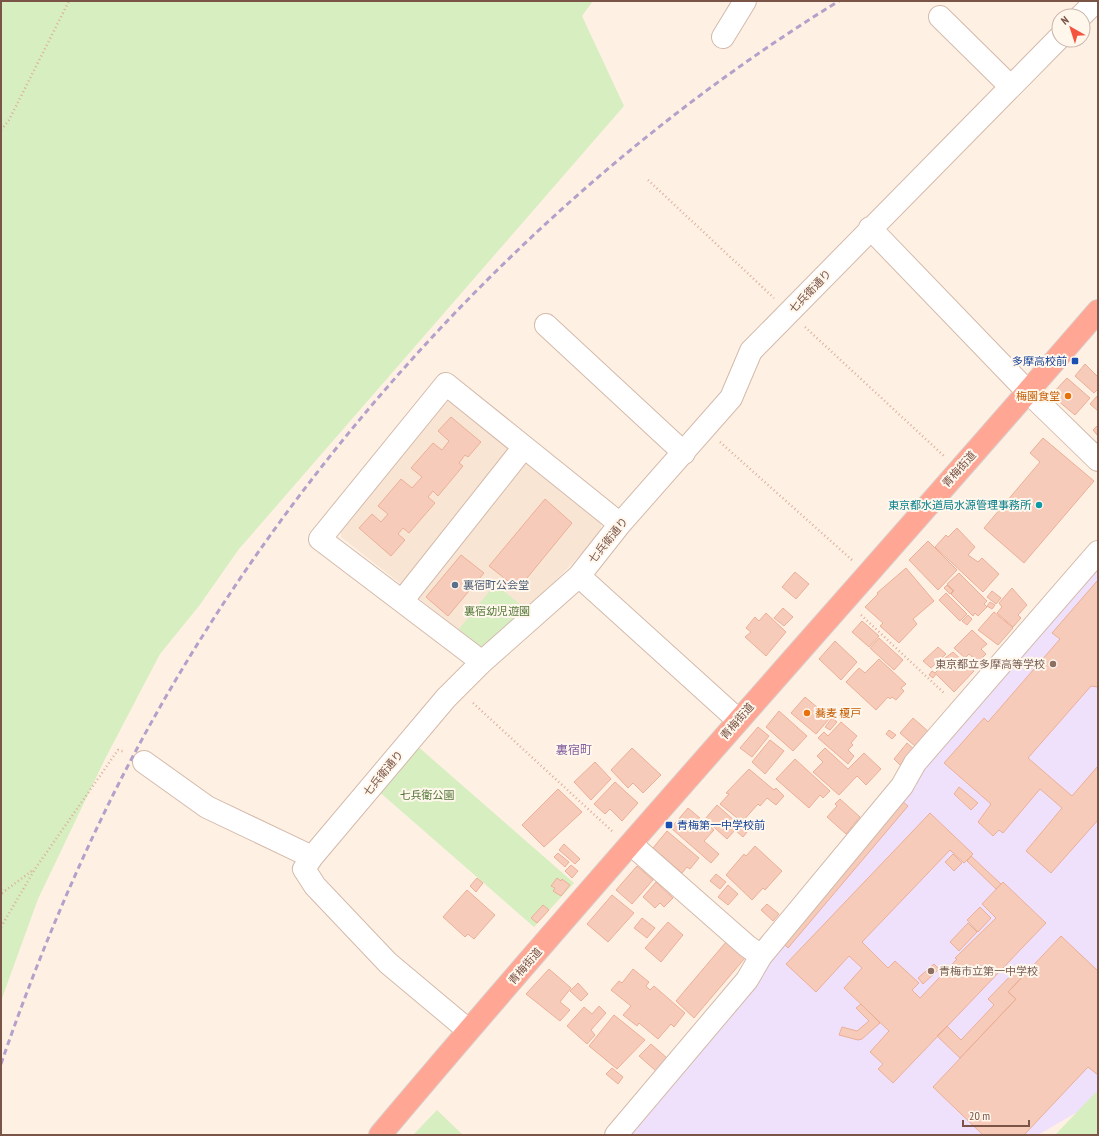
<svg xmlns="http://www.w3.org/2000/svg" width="1099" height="1136" font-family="'PT Sans Narrow','Noto Sans JP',sans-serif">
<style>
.residential{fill:#f9e5d4}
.education{fill:#efe0fb}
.green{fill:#d7eec1}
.building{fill:#f7cbb9;stroke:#ebaf97}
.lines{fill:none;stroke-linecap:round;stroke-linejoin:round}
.minor-casing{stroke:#d4baab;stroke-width:24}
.highway-casing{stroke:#dacfcb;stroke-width:24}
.path{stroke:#dcae9b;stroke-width:2.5;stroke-dasharray:1 3;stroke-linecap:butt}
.minor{stroke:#fff;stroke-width:22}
.highway{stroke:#ffa695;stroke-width:22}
.rail{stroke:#b3a1ca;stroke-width:3;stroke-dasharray:6 4;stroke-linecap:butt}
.transit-dot{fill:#1a4fb4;stroke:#fff6ec;stroke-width:1.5}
.food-dot{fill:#e8710a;stroke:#fff6ec;stroke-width:1.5}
.culture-dot{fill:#0f9aa8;stroke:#fff6ec;stroke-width:1.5}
.service-dot{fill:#5c6f8a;stroke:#fff6ec;stroke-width:1.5}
.education-dot{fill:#8d6e63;stroke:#fff6ec;stroke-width:1.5}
.labels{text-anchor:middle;stroke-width:4;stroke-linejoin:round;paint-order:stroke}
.street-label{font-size:11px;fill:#7a5446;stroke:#fff6ec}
.transit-label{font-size:11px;fill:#164399;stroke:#fff6ec;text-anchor:end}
.food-label{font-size:11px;fill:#c56008;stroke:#fff6ec;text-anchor:end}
.culture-label{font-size:11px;fill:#0d838f;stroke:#fff6ec;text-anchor:end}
.service-label{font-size:11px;fill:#4e5e75;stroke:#fff6ec;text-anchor:start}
.park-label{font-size:11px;fill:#547a3b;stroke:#fff6ec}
.education-label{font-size:11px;fill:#785e54;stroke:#fff6ec;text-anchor:end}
.neighbourhood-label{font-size:12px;fill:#84619e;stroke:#fff6ec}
</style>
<rect width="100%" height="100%" fill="#fef1e4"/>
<path class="residential" d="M452 396 601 518V534L527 610 482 648 341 537V527Z"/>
<path class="education" d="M1098 561V1100L1038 1135H625L917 785 915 779Z"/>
<path class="green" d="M1 1H593L582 16 624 106 239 549 199 606 160 654 105 759 38 899 1 1001Z
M495 584 527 610 482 648 459 629Z
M415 744 574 883 534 927 376 789Z
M1098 1090V1135H1055Z
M437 1110 463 1135H413Z"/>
<path class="building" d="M1085 364 1098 377V389L1094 393 1075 376Z
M1067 378 1090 398 1075 415 1051 395Z
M1098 395V411L1090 404Z
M451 417 481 442 468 457 465 455 459 463 463 466 438 496 433 491 428 497 435 503 409 533 403 528 398 534 405 540 391 556 359 528 372 514 381 522 388 514 378 506 401 479 412 488 422 477 411 468 433 443 442 450 449 441 438 431Z
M1098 425V436L1093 430Z
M1043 438 1094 481 1024 563 984 528 1040 462 1030 453Z
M545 499 572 523 518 589 489 566Z
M957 528 975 547 968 555 978 562 982 558 999 574 983 592 935 547 946 535 948 537Z
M928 541 957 570 938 590 909 560Z
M461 555 484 573 448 616 426 597Z
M906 568 934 601 913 619 917 624 899 643 880 626 883 623 865 607 878 594 877 593Z
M795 572 809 584 796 599 782 587Z
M959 573 987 601 984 604 987 607 978 616 975 613 973 616 951 594 954 591 947 584Z
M1098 580V687L1091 686 1028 758 1072 796 1098 766V820L1051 873 1026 851 1062 808 1040 789 1003 833 999 830 993 836 978 822 991 804 944 763 984 718 988 722 1060 639 1052 633Z
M947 585 953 591 950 594 944 588Z
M1012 588 1027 605 1018 615 1021 618 1013 627 997 613 1002 607 999 603Z
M992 591 1001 598 996 604 987 597Z
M946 593 967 614 960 621 939 600Z
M990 602 995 605 992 609 987 606Z
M783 608 793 617 784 626 774 618Z
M994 612 1013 628 998 645 978 630Z
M766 613 786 632 766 656 745 637 751 632 746 628 755 617 759 621Z
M968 615 972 619 967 625 962 621Z
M862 621 879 636 869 647 852 632Z
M972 630 987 644 981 649 986 654 978 662 969 654 965 658 954 648Z
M879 638 903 660 894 670 870 648Z
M835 641 857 662 841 680 819 659Z
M938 647 946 654 931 668 923 661Z
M953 652 974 671 954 692 936 674 933 678 929 675 932 671 935 673 944 664 941 661Z
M879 659 906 684 901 688 904 691 896 700 892 697 890 699 888 697 876 710 846 682 859 668 865 673Z
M805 697 830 718 816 734 791 713Z
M779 711 807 736 793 751 766 727Z
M832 718 837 722 830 730 825 727Z
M913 718 930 733 916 747 900 733Z
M841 722 857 736 851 743 853 745 848 750 854 756 848 764 818 738 824 732 828 736Z
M758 727 769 736 752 757 740 748Z
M889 730 896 735 892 739 886 734Z
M770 740 784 751 765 774 752 762Z
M907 743 915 750 901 766 894 759Z
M632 748 661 775 643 793 633 783 628 788 611 770Z
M825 748 848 769 864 753 881 769 866 785 857 776 839 795 813 772 823 762 817 756Z
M795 759 830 791 823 798 820 795 809 808 776 779Z
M595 762 611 779 591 800 574 782Z
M749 769 774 790 776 788 784 796 776 805 767 798 760 806 758 804 742 822 720 804 729 794 726 793Z
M615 782 638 803 622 821 610 809 605 814 594 804Z
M959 787 978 803 971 810 954 794Z
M558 789 582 812 544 847 522 825Z
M840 799 860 817 846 834 827 817 837 806 835 804Z
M903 802 908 806 788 948 784 944Z
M717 805 747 832 743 837 735 830 727 839 705 819Z
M688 808 714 830 704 841 719 854 711 863 671 828Z
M930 813 973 854 964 863 950 850 862 942 888 968 895 961 919 983 912 990 920 998 957 959 955 958 996 918 982 904 1003 882 1046 923 893 1083 878 1069 883 1064 870 1052 889 1031 844 988 862 968 849 956 816 992 786 964Z
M667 831 699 858 690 869 687 867 682 873 653 848Z
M564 844 580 859 575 864 559 850Z
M755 846 782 871 765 890 763 888 752 900 726 875 744 854 746 856Z
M558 853 569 862 565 867 554 857Z
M953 854 962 863 954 871 945 862Z
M971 856 1001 884 996 889 967 861Z
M571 865 578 871 572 878 565 871Z
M637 866 653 880 632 904 616 890Z
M716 874 726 882 720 889 710 881Z
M477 878 483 883 476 892 470 886Z
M557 878 561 881 562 879 570 885 561 896 553 891 555 888 551 886Z
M656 882 673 898 664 907 660 903 655 908 643 897Z
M728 885 738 894 728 905 718 897Z
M467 890 495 915 474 939 468 934 465 937 443 917Z
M612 895 634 913 608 942 587 924Z
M767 904 779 914 773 921 761 910Z
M543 905 549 910 537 923 531 918Z
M980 907 991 918 978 932 967 920Z
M642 918 655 928 647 938 634 928Z
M668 922 683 935 661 962 645 948Z
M968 923 977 932 959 951 950 942Z
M1061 936 1098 971V1075L1088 1067 1024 1135H983L933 1087 1016 999 1008 992Z
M726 942 745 958 694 1018 676 1001Z
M934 964 939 969 923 984 918 978Z
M1018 968 1025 974 1008 992 1016 999 960 1058 937 1036 947 1026 961 1040 994 1005 988 999Z
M549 969 571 988 560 1002 570 1010 560 1021 526 994Z
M633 969 649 982 646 986 650 990 654 986 685 1013 674 1027 671 1024 658 1039 639 1023 637 1026 623 1015 631 1006 611 990 619 981 622 983Z
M578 983 588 994 581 1001 570 991Z
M861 1004 880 1023 862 1039 858 1040 839 1035 842 1027 857 1031 869 1021 856 1008Z
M599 1006 606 1013 591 1030 595 1035 587 1044 567 1026 584 1007 592 1014Z
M614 1015 645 1040 617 1069 589 1046Z
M651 1044 667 1058 656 1071 639 1056Z
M612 1068 623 1077 618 1084 606 1074Z"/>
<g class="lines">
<g class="minor-casing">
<path id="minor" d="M1081 16 1096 1
M940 17 1010 86
M723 37 745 1
M870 228 1028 392 1098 460
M546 325 684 453
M579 576 738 720
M402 601 524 447
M482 662 320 539 446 384 620 524
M144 762 207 807 312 857
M631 844 747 946 761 956
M468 1030 388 963 315 886 304 869 312 857 446 698 482 662 579 576 620 524 731 398 751 351 1059 38
M616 1135 747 980 761 956 902 786 915 763 1098 552"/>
</g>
<g class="highway-casing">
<path id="highway" d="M380 1135C615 856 860 586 1098 311"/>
</g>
<path class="path" d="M1 130 9 120 69 1
M648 180 774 298
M805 327 944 456
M720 442 852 560
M861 615 945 694
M473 703 612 831
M1 889 2 893 33 870
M1 927 35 869 118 750 125 752"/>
<use href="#minor" class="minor"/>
<use href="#highway" class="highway"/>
<path class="rail" d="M1 1064C34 968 73 874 119 783 279 469 539 185 839 1"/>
</g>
<g class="transit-dot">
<rect x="1071" y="357" width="8" height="8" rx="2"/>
<rect x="665" y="821" width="8" height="8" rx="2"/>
</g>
<g class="food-dot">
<circle cx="1068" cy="396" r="4"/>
<circle cx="807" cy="713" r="4"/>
</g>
<circle class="culture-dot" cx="1039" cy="505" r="4"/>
<circle class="service-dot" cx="455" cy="585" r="4"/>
<g class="education-dot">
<circle cx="1053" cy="664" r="4"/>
<circle cx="931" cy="971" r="4"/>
</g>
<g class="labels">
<g class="street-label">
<text transform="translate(810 291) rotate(-46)" y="4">七兵衛通り</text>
<text transform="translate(959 469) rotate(-48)" y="4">青梅街道</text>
<text transform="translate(608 540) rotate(-51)" y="4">七兵衛通り</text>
<text transform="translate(737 721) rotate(-49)" y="4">青梅街道</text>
<text transform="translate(383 773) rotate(-50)" y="4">七兵衛通り</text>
<text transform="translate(525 966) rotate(-49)" y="4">青梅街道</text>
</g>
<g class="transit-label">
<text x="1067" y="365">多摩高校前</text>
<text x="677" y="829" text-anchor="start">青梅第一中学校前</text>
</g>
<g class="food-label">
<text x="1060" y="400">梅園食堂</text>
<text x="815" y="717" text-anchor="start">蕎麦 榎戸</text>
</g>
<g class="culture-label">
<text x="1031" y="509">東京都水道局水源管理事務所</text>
</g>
<g class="service-label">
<text x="463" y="589">裏宿町公会堂</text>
</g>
<g class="park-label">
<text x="497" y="615">裏宿幼児遊園</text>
<text x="427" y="799">七兵衛公園</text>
</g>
<g class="education-label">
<text x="1045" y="668">東京都立多摩高等学校</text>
<text x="939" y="975" text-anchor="start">青梅市立第一中学校</text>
</g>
<g class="neighbourhood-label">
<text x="574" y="754">裏宿町</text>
</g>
</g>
<rect width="1099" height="1136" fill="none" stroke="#7a5446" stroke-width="4"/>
<g transform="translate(1071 28) rotate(321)"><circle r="19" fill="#fff6ec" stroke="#cab5aa"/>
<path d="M0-3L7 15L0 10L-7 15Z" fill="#f4543d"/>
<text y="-6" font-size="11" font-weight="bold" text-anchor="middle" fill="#7a5446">N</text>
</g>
<path d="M963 1120v6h66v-6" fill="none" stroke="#7a5446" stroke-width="2"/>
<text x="969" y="1120" font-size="12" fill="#7a5446" stroke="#fff6ec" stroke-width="3" paint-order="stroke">20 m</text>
</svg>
